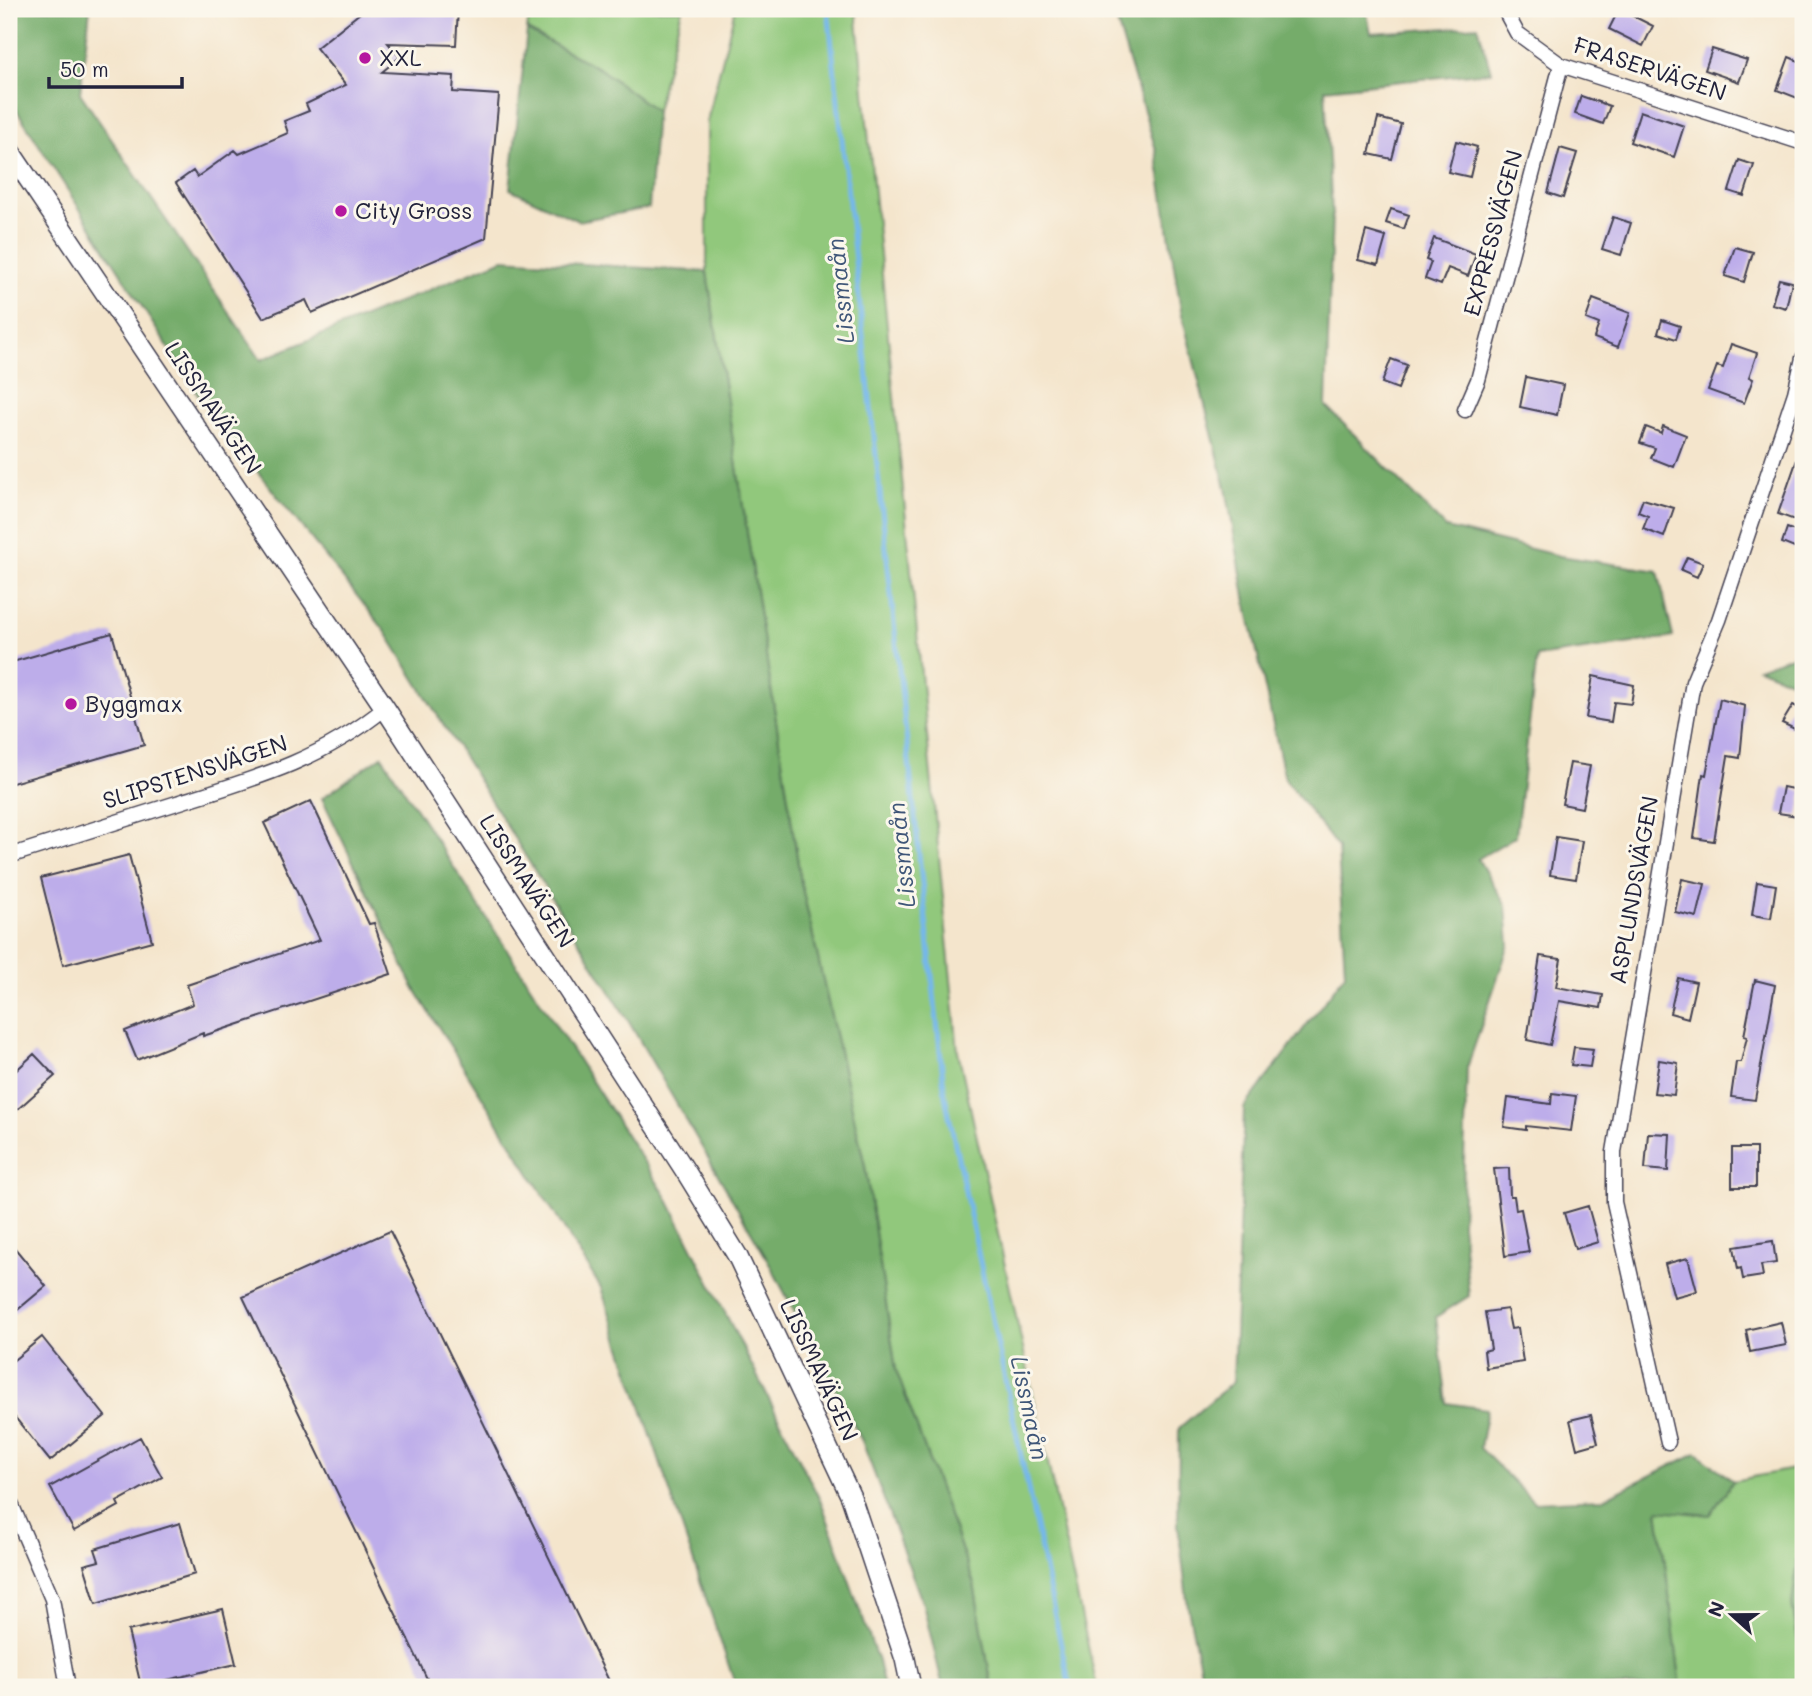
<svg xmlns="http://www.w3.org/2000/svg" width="1812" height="1696" font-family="Mali,sans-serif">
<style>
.green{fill:#91c87b;stroke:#5a755b;stroke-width:2}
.forest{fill:#74ac6b;stroke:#4b6753;stroke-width:2}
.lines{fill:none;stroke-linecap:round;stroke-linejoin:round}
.stream{stroke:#75b7ea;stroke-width:5}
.building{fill:#bdadea}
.street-casing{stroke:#423f51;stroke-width:17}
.secondary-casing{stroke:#423f51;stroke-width:22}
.street{stroke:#fff;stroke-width:14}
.secondary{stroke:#fff;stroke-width:19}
.poi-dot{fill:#b5179e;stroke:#fbf7ec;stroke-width:2.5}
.labels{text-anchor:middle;stroke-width:6;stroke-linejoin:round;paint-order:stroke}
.poi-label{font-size:23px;fill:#22223b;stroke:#fbf7ec;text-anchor:start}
.street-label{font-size:23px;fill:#22223b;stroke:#fbf7ec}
.water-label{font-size:24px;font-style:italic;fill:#3f5678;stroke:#fbf7ec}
</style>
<rect width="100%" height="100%" fill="#fbf7ec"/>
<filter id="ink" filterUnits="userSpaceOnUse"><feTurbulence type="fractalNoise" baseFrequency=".0143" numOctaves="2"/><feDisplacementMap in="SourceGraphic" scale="14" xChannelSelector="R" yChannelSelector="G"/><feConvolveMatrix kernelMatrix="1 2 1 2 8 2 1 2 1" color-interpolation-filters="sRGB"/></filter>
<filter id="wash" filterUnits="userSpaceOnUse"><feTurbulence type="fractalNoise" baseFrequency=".00686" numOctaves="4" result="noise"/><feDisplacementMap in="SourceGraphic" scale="28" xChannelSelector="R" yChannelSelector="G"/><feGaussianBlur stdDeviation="1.57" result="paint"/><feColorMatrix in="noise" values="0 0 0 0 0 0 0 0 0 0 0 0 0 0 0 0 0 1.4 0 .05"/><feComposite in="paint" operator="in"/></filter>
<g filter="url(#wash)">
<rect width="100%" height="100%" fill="#f4e5cc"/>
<path class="green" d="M530 9H682L656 111 600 69 527 30Z
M735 9H856L958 1051 1097 1687H992L974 1584 896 1370 865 1166 801 883 707 272V121Z
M1803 1467V1687H1681L1658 1509 1710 1515 1733 1481Z"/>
<path class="forest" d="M9 9H90L80 93 261 360 503 259 707 272 801 883 865 1166 896 1370 974 1584 992 1687H943L923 1604 862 1441 767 1259 626 1017 385 631 206 407 9 98Z
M1113 9H1366L1371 33 1478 26 1491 72 1325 89 1332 213 1326 406 1446 528 1560 556 1658 571 1673 637 1537 657 1516 836 1478 859 1506 906 1509 944 1467 1068 1462 1224 1469 1296 1436 1317 1447 1403 1487 1409 1480 1448 1534 1502 1602 1499 1697 1453 1733 1481 1710 1515 1658 1510 1681 1687H1204L1188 1608 1178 1525 1179 1428 1233 1382 1244 1108 1345 974 1338 848 1285 779 1245 597 1226 488 1181 311 1156 150Z
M527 30 600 69 656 111 649 208 578 221 510 189Z
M1794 655 1803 656V686L1758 668Z
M382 756 666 1196 822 1504 878 1661 884 1687H736L601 1288 413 986 322 798Z
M1803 1520V1671L1792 1604Z"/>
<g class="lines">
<path class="stream" d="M828 9 945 1096 1070 1687"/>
</g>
<g id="blocks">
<path class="building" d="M365 9H458L456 45 388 43 400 57 382 72 454 76 453 92 499 95 486 238 312 313 306 300 263 318 176 183 193 171 197 177 235 150 239 154 288 133 284 121 309 111 306 104 346 85 316 48Z
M1619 9 1653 26 1643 46 1609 29Z
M1712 49 1747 60 1739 82 1705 70Z
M1789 57 1803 63V89L1800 99 1777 90Z
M1581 96 1610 106 1603 124 1575 114Z
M1640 111 1684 126 1674 157 1630 142Z
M1378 118 1401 124 1392 159 1369 154Z
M1456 141 1477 147 1470 177 1448 172Z
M1560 148 1577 153 1563 198 1548 193Z
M1739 160 1754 165 1744 196 1729 191Z
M1391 209 1409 215 1404 229 1386 223Z
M1613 217 1631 223 1621 255 1602 249Z
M1366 231 1386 237 1378 265 1358 260Z
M1434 238 1476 254 1468 276 1448 268 1441 285 1425 279 1431 262 1426 260Z
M1735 247 1753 252 1744 282 1725 276Z
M1779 279 1792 282 1786 308 1772 304Z
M1593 299 1630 313 1618 347 1594 338 1599 324 1586 319Z
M1662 320 1680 326 1676 339 1658 333Z
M1731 344 1757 353 1749 377 1753 379 1744 403 1708 390 1717 366 1723 368Z
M1391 359 1407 365 1398 389 1382 383Z
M1526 377 1563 385 1557 415 1520 407Z
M1663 426 1686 435 1674 467 1651 458 1655 448 1640 443 1646 427 1661 433Z
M1801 448 1803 513 1800 522 1778 514Z
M1643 499 1674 508 1664 537 1643 529 1648 516 1638 512Z
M1787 528 1803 534 1799 550 1782 543Z
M1687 557 1703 563 1697 577 1681 570Z
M112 633 144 745 9 784V663Z
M1593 676 1634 685 1631 704 1614 702 1611 722 1586 718Z
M1720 699 1745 706 1740 758 1728 756 1714 841 1694 838 1703 774 1706 775Z
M1793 705 1803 710V733L1782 723Z
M1570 763 1590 766 1582 808 1562 804Z
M1783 787 1802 791 1798 816 1778 813Z
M311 801 369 924 374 923 391 974 203 1036V1033L137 1060 125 1031 193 1004 187 985 320 940 264 823Z
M1556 837 1582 841 1576 879 1550 875Z
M129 855 152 941 63 965 41 878Z
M1682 879 1705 884 1697 917 1675 912Z
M1757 882 1776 885 1771 918 1752 915Z
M1540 956 1561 959 1556 987 1603 995 1601 1008 1559 1001 1550 1045 1527 1040Z
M1678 978 1696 982 1688 1018 1670 1013Z
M1755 980 1775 985 1755 1100 1731 1097 1736 1062H1741L1747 1037 1744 1036Z
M1574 1047 1593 1049 1590 1067 1571 1065Z
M34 1054 55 1076 9 1117V1077Z
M1659 1060 1678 1063 1674 1095 1654 1093Z
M1552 1093 1576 1096 1571 1131 1526 1126V1130L1504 1127 1508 1098 1551 1104Z
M1648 1133 1670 1134 1668 1171 1645 1169Z
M1732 1148H1756V1187H1732Z
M1509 1168 1510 1196H1514L1516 1210 1521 1209 1529 1252 1505 1256 1494 1169Z
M1588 1206 1598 1242 1575 1249 1564 1213Z
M390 1231 612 1687H431L243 1297Z
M9 1241 46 1286 9 1317Z
M1773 1241 1776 1263 1761 1265 1763 1276 1743 1279 1741 1268 1738 1269 1734 1247Z
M1688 1258 1697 1291 1674 1297 1665 1264Z
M1507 1309 1511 1329 1518 1328 1523 1362 1486 1368 1484 1351 1491 1349 1485 1312Z
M1781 1322 1786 1345 1750 1352 1746 1330Z
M42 1337 105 1416 50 1461 9 1410V1364Z
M1591 1415 1598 1443 1577 1449 1570 1420Z
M140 1437 162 1477 117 1502 119 1506 74 1531 50 1487Z
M180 1523 195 1574 96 1604 84 1565 99 1561 95 1549Z
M223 1609 236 1664 141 1686 128 1631Z"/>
</g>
</g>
<g filter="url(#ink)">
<use href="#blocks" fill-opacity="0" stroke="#423f51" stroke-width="2"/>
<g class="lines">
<g class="street-casing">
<path id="street" d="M1504 9 1517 33 1561 65 1803 143
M1465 410 1478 380 1561 65
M9 856C65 838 121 821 177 803 254 779 322 760 385 708
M1668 1442 1614 1202V1152L1693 682 1719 620 1795 393 1803 358
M9 1499 52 1599 68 1687"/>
</g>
<g class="secondary-casing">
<path id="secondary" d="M9 150 385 708 686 1172 737 1255 851 1497 905 1659 911 1687"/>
</g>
<use href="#street" class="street"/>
<use href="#secondary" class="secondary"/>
</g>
</g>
<g class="poi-dot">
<circle cx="365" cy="58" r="7"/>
<circle cx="341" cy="211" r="7"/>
<circle cx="71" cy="704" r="7"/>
</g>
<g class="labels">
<g class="poi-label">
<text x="379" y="66">XXL</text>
<text x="355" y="219">City Gross</text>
<text x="85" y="712">Byggmax</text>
</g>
<g class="street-label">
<text transform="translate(1650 69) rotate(18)" y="8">FRASERVÄGEN</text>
<text transform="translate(1493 233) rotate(-75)" y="8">EXPRESSVÄGEN</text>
<text transform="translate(213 408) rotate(56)" y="8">LISSMAVÄGEN</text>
<text transform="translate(195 772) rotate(-18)" y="8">SLIPSTENSVÄGEN</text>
<text transform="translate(527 881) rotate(57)" y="8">LISSMAVÄGEN</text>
<text transform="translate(1634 890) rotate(-80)" y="8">ASPLUNDSVÄGEN</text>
<text transform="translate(819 1370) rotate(65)" y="8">LISSMAVÄGEN</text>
</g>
<g class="water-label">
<text transform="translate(841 291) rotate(-96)" y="8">Lissmaån</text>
<text transform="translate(902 855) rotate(-96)" y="8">Lissmaån</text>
<text transform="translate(1029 1408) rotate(78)" y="8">Lissmaån</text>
</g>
</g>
<rect width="1812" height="1696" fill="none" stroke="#fbf7ec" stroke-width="35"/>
<g transform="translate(1732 1615) rotate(291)" stroke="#fbf7ec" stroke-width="5" paint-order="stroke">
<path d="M0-5L12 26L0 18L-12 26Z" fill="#22223b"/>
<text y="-10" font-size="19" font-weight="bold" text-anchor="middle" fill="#22223b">N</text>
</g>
<path d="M49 77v10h133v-10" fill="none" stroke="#22223b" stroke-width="3.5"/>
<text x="60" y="77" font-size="21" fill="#22223b" stroke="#fbf7ec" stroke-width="5" paint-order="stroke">50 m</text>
</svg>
